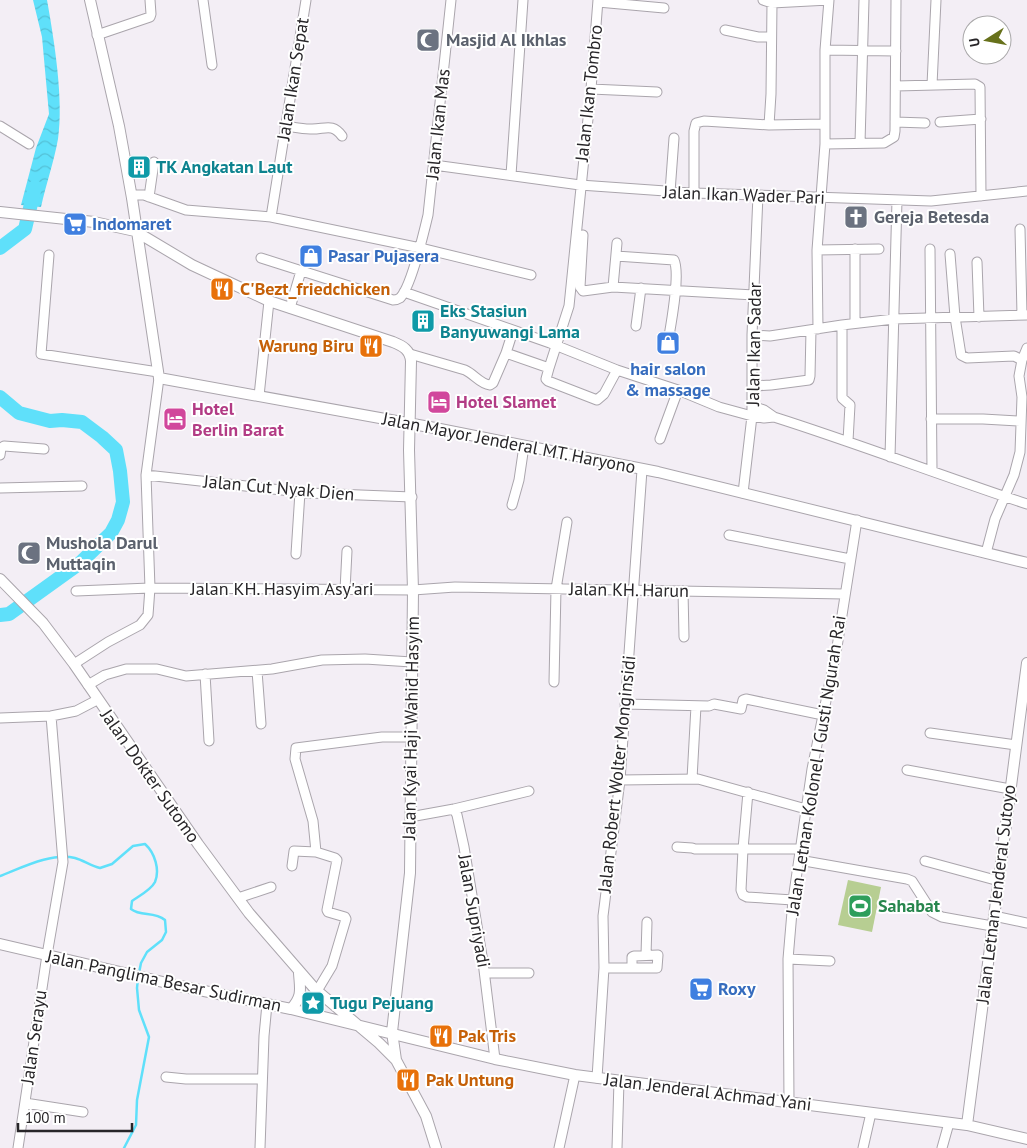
<svg xmlns="http://www.w3.org/2000/svg" width="1027" height="1148" font-family="'PT Sans',sans-serif">
<style>
.grass{fill:#b7ce92}
.water{fill:url(#water-waves)}
.lines{fill:none;stroke-linecap:round;stroke-linejoin:round}
.stream{stroke:#5fe0fa;stroke-width:2.5}
.river{stroke:#5fe0fa;stroke-width:14}
.minor-casing{stroke:#aaa5ac;stroke-width:11}
.major-casing{stroke:#aaa5ac;stroke-width:12}
.minor{stroke:#fff;stroke-width:9}
.major{stroke:#fff;stroke-width:10}
.labels{text-anchor:middle;stroke-width:4;stroke-linejoin:round;paint-order:stroke}
.worship-label{font-size:18px;font-weight:bold;fill:#5b616d;stroke:#fff;text-anchor:start}
.street-label{font-size:18px;fill:#282629;stroke:#fff}
.culture-label{font-size:18px;font-weight:bold;fill:#0d838f;stroke:#fff;text-anchor:start}
.shop-label{font-size:18px;font-weight:bold;fill:#366cbe;stroke:#fff;text-anchor:start}
.food-label{font-size:18px;font-weight:bold;fill:#c56008;stroke:#fff;text-anchor:start}
.hotel-label{font-size:18px;font-weight:bold;fill:#b23c85;stroke:#fff;text-anchor:start}
.leisure-label{font-size:18px;font-weight:bold;fill:#27864d;stroke:#fff;text-anchor:start}
</style>
<defs>
<pattern id="water-waves" width="16" height="10" patternUnits="userSpaceOnUse" patternTransform="scale(1.25)"><rect width="16" height="10" fill="#5fe0fa"/><path d="M0 5q4-4 8 0t8 0" fill="none" stroke="#53c0d6"/></pattern>
</defs>
<rect width="100%" height="100%" fill="#f3eef5"/>
<path class="grass" d="M848 880 881 887 872 932 838 925Z"/>
<path class="water" d="M33 0H47C54 39 64 100 58 139 54 162 46 184 41 207L21 205 36 148 49 114 42 37Z"/>
<g class="lines">
<path class="stream" d="M0 876C21 868 52 852 75 858 83 860 91 866 100 868L112 864 133 846 145 844C155 853 160 870 155 882 151 890 139 896 132 901L131 909C141 917 154 911 165 920L166 932 162 940 147 952 141 963 139 973
M124 1148 136 1125 137 1100 149 1037 139 1010 137 988 138 978"/>
<path class="river" d="M0 248 25 229 35 187
M0 397 19 413 50 421 62 420 82 422 102 437 116 450 120 471 123 502 118 520 111 533 80 563 9 614 0 615"/>
<g class="minor-casing">
<path id="minor" d="M203 0 212 65
M763 0 772 3 829 0 825 50V144L817 250 818 329
M598 2 664 8
M725 30 758 37H771
M97 35 150 17 151 14 150 0
M825 50 896 51
M932 85 936 0
M896 86 975 84 980 87 981 196
M591 89 657 92
M895 122 925 123
M940 122 981 119
M769 125 771 94 772 3
M0 126 29 144
M285 126C293 127 301 129 310 129 324 130 332 122 342 136
M860 143 864 0
M825 144 884 143 894 137 895 131 896 0
M434 165 580 185 694 193 931 201 1027 191
M511 175 523 0
M670 192 674 138
M694 193V131L696 123 704 121 769 125 824 124
M149 197 154 162
M132 198 136 195H144L186 210 271 217 425 249 531 275
M271 217 306 0
M1020 229 1022 315
M583 235 580 287 583 291 613 287 754 295
M855 249V323
M930 249 932 470
M817 250 879 249
M950 254 955 317 961 355 967 358 1014 356 1022 360
M49 255 41 354 158 372
M616 256 674 260C681 275 670 329 667 348
M261 258 393 300C396 300 397 300 400 298 411 287 424 232 428 215L451 0
M977 262 979 317
M613 287 617 243
M404 292 550 343 617 370 678 390 719 407 752 416 764 418 774 417
M290 308 301 271
M842 325V398L850 405 848 441
M636 326 641 288
M752 335 770 336 842 325 894 319 1027 315
M506 353 549 368 569 306 591 89 598 0
M410 354 465 370C474 374 480 384 490 385L493 383 506 353 513 331
M549 368 546 379 548 381 597 400 604 394 617 370
M752 386 771 385 809 380 810 376 811 330
M259 396 269 301
M752 406 764 410 774 417C859 444 942 476 1027 504
M931 419H983L1020 421
M660 439 678 390
M0 455 1 448 4 446 44 449
M890 457 897 200
M146 475 309 493 412 497
M0 488 82 486
M743 493 752 416V335L758 195
M512 505 519 480 524 446
M729 535 850 559
M986 553 995 519 1014 475 1020 452 1022 397 1019 376 1022 360 1027 348
M296 554 300 492
M345 590 347 551
M76 591 150 588 413 590 455 587 844 594
M683 591 684 637
M74 664 108 642 140 625 148 615 150 588 146 475 159 378
M257 671 261 724
M205 674 209 741
M554 682 556 589 567 522
M88 685 105 675 126 669H157L186 676 272 669 322 660 365 659 412 662
M625 704 709 706 714 704 741 709 743 700 746 699 823 715
M0 718 51 716 76 711 97 700
M930 733 1016 745
M907 770 1010 789
M692 779 696 706
M620 780 698 779 806 809
M748 792 743 849 741 890 743 895 747 897 793 900
M454 809 457 815 464 847 483 962 495 1059
M410 817 454 809 529 791
M677 847 692 848 695 849H801
M316 852 335 858 337 860 327 910 328 912 345 917 346 919 332 966 317 991
M799 860 907 879 912 881 932 912 942 917 992 926
M925 861 999 881
M292 866 294 851 316 852 313 821 295 759 296 748 382 737H411
M238 898 271 887
M994 916 1027 923
M646 955 647 922
M788 959 830 961
M604 968H657L658 955 634 956 632 957V968
M485 973H529
M166 1077 186 1079H262
M597 1078 604 968 603 916 620 780 642 470
M789 1102 788 959 793 900 812 769 837 647 857 520
M25 1103 83 1112
M18 1148 47 955 63 862 51 716
M260 1148 264 1036 267 1004
M559 1148 575 1075
M617 1148 619 1081
M863 1148 871 1113
M942 1148 949 1123"/>
</g>
<g class="major-casing">
<path id="major" d="M90 0 119 126 132 198 159 378 435 428 658 472 1027 563
M0 212 94 222 135 231 192 265 269 301 393 342C403 346 410 350 411 361L409 450 413 590 410 873 392 1032 396 1060 426 1116 436 1148
M0 579 43 623 74 664 198 844 249 913 315 989 379 1043 396 1060
M0 944 180 986 291 1009 495 1059 575 1075 967 1125 1027 1139
M291 1009C303 996 300 989 299 973
M967 1125 1027 663"/>
</g>
<use href="#minor" class="minor"/>
<use href="#major" class="major"/>
</g>
<defs>
<g id="mosque-square" transform="scale(1.25)"><rect x="-9" y="-9" width="18" height="18" rx="4" fill="#6b7280" stroke="#fff"/><path d="M3.5-4.9A6 6 0 1 0 3.5 4.9A5 5 0 1 1 3.5-4.9Z" fill="#fff"/></g>
<g id="building-square" transform="scale(1.25)"><rect x="-9" y="-9" width="18" height="18" rx="4" fill="#0f9aa8" stroke="#fff"/><path d="M-4-6H4V6H1V3H-1V6H-4ZM-2.5-4.3h1.7v1.8h-1.7ZM.8-4.3h1.7v1.8H.8ZM-2.5-1h1.7V.8h-1.7ZM.8-1h1.7V.8H.8Z" fill="#fff"/></g>
<g id="church-square" transform="scale(1.25)"><rect x="-9" y="-9" width="18" height="18" rx="4" fill="#6b7280" stroke="#fff"/><path d="M-1.2-6h2.4v3.5h3.3v2.4h-3.3V6h-2.4V-.1h-3.3v-2.4h3.3Z" fill="#fff"/></g>
<g id="supermarket-square" transform="scale(1.25)"><rect x="-9" y="-9" width="18" height="18" rx="4" fill="#3f7fe0" stroke="#fff"/><path d="M-6-5.5h2.5l.6 2H6L4.5 2H-2.5L-4.4-4H-6ZM-1.5 3.2a1.3 1.3 0 1 0 .1 0ZM3 3.2a1.3 1.3 0 1 0 .1 0Z" fill="#fff"/></g>
<g id="shop-square" transform="scale(1.25)"><rect x="-9" y="-9" width="18" height="18" rx="4" fill="#3f7fe0" stroke="#fff"/><path d="M-5-2.5h2.3a2.7 3.5 0 0 1 5.4 0H5L5.5 6h-11ZM-1.5-2.5h3a1.5 2.3 0 0 0-3 0Z" fill="#fff"/></g>
<g id="restaurant-square" transform="scale(1.25)"><rect x="-9" y="-9" width="18" height="18" rx="4" fill="#e8710a" stroke="#fff"/><path d="M-5-6h1v4h1v-4h1v4h1v-4h1v5L-1.5 .5V6h-2V.5L-5-1ZM5-6V6H3V1.5H1.5Q1.5-4 5-6Z" fill="#fff"/></g>
<g id="hotel-square" transform="scale(1.25)"><rect x="-9" y="-9" width="18" height="18" rx="4" fill="#d1479c" stroke="#fff"/><path d="M-6-4.5h1.5V1H6V5H4.5V3h-9V5H-6ZM-4 0a1.8 1.8 0 1 1 3.6 0ZM.5 0V-2.5h3Q6-2.5 6 0Z" fill="#fff"/></g>
<g id="stadium-square" transform="scale(1.25)"><rect x="-9" y="-9" width="18" height="18" rx="4" fill="#2e9e5b" stroke="#fff"/><path d="M0-5a6.5 5 0 1 0 0 10a6.5 5 0 1 0 0-10ZM-3.5-1.8h7v3.6h-7Z" fill="#fff"/></g>
<g id="sight-square" transform="scale(1.25)"><rect x="-9" y="-9" width="18" height="18" rx="4" fill="#0f9aa8" stroke="#fff"/><path d="M0-6L1.8-2.2L6-1.7L2.9 1.2L3.7 5.4L0 3.3L-3.7 5.4L-2.9 1.2L-6-1.7L-1.8-2.2Z" fill="#fff"/></g>
</defs>
<g fill-rule="evenodd">
<use href="#mosque-square" x="428" y="40"/>
<use href="#building-square" x="139" y="167"/>
<use href="#church-square" x="856" y="217"/>
<use href="#supermarket-square" x="75" y="224"/>
<use href="#shop-square" x="311" y="256"/>
<use href="#restaurant-square" x="222" y="289"/>
<use href="#building-square" x="423" y="321"/>
<use href="#shop-square" x="668" y="343"/>
<use href="#restaurant-square" x="371" y="346"/>
<use href="#hotel-square" x="439" y="402"/>
<use href="#hotel-square" x="175" y="419"/>
<use href="#mosque-square" x="29" y="553"/>
<use href="#stadium-square" x="860" y="906"/>
<use href="#supermarket-square" x="701" y="989"/>
<use href="#sight-square" x="313" y="1003"/>
<use href="#restaurant-square" x="441" y="1036"/>
<use href="#restaurant-square" x="408" y="1080"/>
</g>
<g class="labels">
<g class="worship-label">
<text x="446" y="46">Masjid Al Ikhlas</text>
<text x="874" y="223">Gereja Betesda</text>
<text x="46" y="549">Mushola Darul<tspan x="46" dy="21">Muttaqin</tspan></text>
</g>
<g class="street-label">
<text transform="translate(293 79) rotate(-81)" y="6">Jalan Ikan Sepat</text>
<text transform="translate(589 93) rotate(-84)" y="6">Jalan Ikan Tombro</text>
<text transform="translate(438 124) rotate(-84)" y="6">Jalan Ikan Mas</text>
<text transform="translate(744 195) rotate(2)" y="6">Jalan Ikan Wader Pari</text>
<text transform="translate(754 344) rotate(-89)" y="6">Jalan Ikan Sadar</text>
<text transform="translate(509 443) rotate(11)" y="6">Jalan Mayor Jenderal MT. Haryono</text>
<text transform="translate(279 488) rotate(5)" y="6">Jalan Cut Nyak Dien</text>
<text x="282" y="595">Jalan KH. Hasyim Asy'ari</text>
<text transform="translate(629 590) rotate(1)" y="6">Jalan KH. Harun</text>
<text transform="translate(411 728) rotate(-89)" y="6">Jalan Kyai Haji Wahid Hasyim</text>
<text transform="translate(816 765) rotate(-81)" y="6">Jalan Letnan Kolonel I Gusti Ngurah Rai</text>
<text transform="translate(617 774) rotate(-84)" y="6">Jalan Robert Wolter Monginsidi</text>
<text transform="translate(150 776) rotate(55)" y="6">Jalan Dokter Sutomo</text>
<text transform="translate(996 894) rotate(-83)" y="6">Jalan Letnan Jenderal Sutoyo</text>
<text transform="translate(474 911) rotate(80)" y="6">Jalan Supriyadi</text>
<text transform="translate(164 981) rotate(12)" y="6">Jalan Panglima Besar Sudirman</text>
<text transform="translate(34 1037) rotate(-82)" y="6">Jalan Serayu</text>
<text transform="translate(708 1092) rotate(7)" y="6">Jalan Jenderal Achmad Yani</text>
</g>
<g class="culture-label">
<text x="156" y="173">TK Angkatan Laut</text>
<text x="440" y="317">Eks Stasiun<tspan x="440" dy="21">Banyuwangi Lama</tspan></text>
<text x="330" y="1009">Tugu Pejuang</text>
</g>
<g class="shop-label">
<text x="92" y="230">Indomaret</text>
<text x="328" y="262">Pasar Pujasera</text>
<text x="668" y="375" text-anchor="middle">hair salon<tspan x="668" dy="21">&amp; massage</tspan></text>
<text x="718" y="995">Roxy</text>
</g>
<g class="food-label">
<text x="240" y="295">C'Bezt_friedchicken</text>
<text x="354" y="352" text-anchor="end">Warung Biru</text>
<text x="458" y="1042">Pak Tris</text>
<text x="426" y="1086">Pak Untung</text>
</g>
<g class="hotel-label">
<text x="456" y="408">Hotel Slamet</text>
<text x="192" y="415">Hotel<tspan x="192" dy="21">Berlin Barat</tspan></text>
</g>
<g class="leisure-label">
<text x="878" y="912">Sahabat</text>
</g>
</g>
<g transform="translate(987 40) rotate(259)"><circle r="24" fill="#ffffff" stroke="#a9a8a9"/>
<path d="M0-4L9 19L0 12L-9 19Z" fill="#67711b"/>
<text y="-8" font-size="14" font-weight="bold" text-anchor="middle" fill="#282629">U</text>
</g>
<path d="M18 1123v8h114v-8" fill="none" stroke="#282629" stroke-width="2.5"/>
<text x="25" y="1123" font-size="15" fill="#282629" stroke="#ffffff" stroke-width="4" paint-order="stroke">100 m</text>
</svg>
